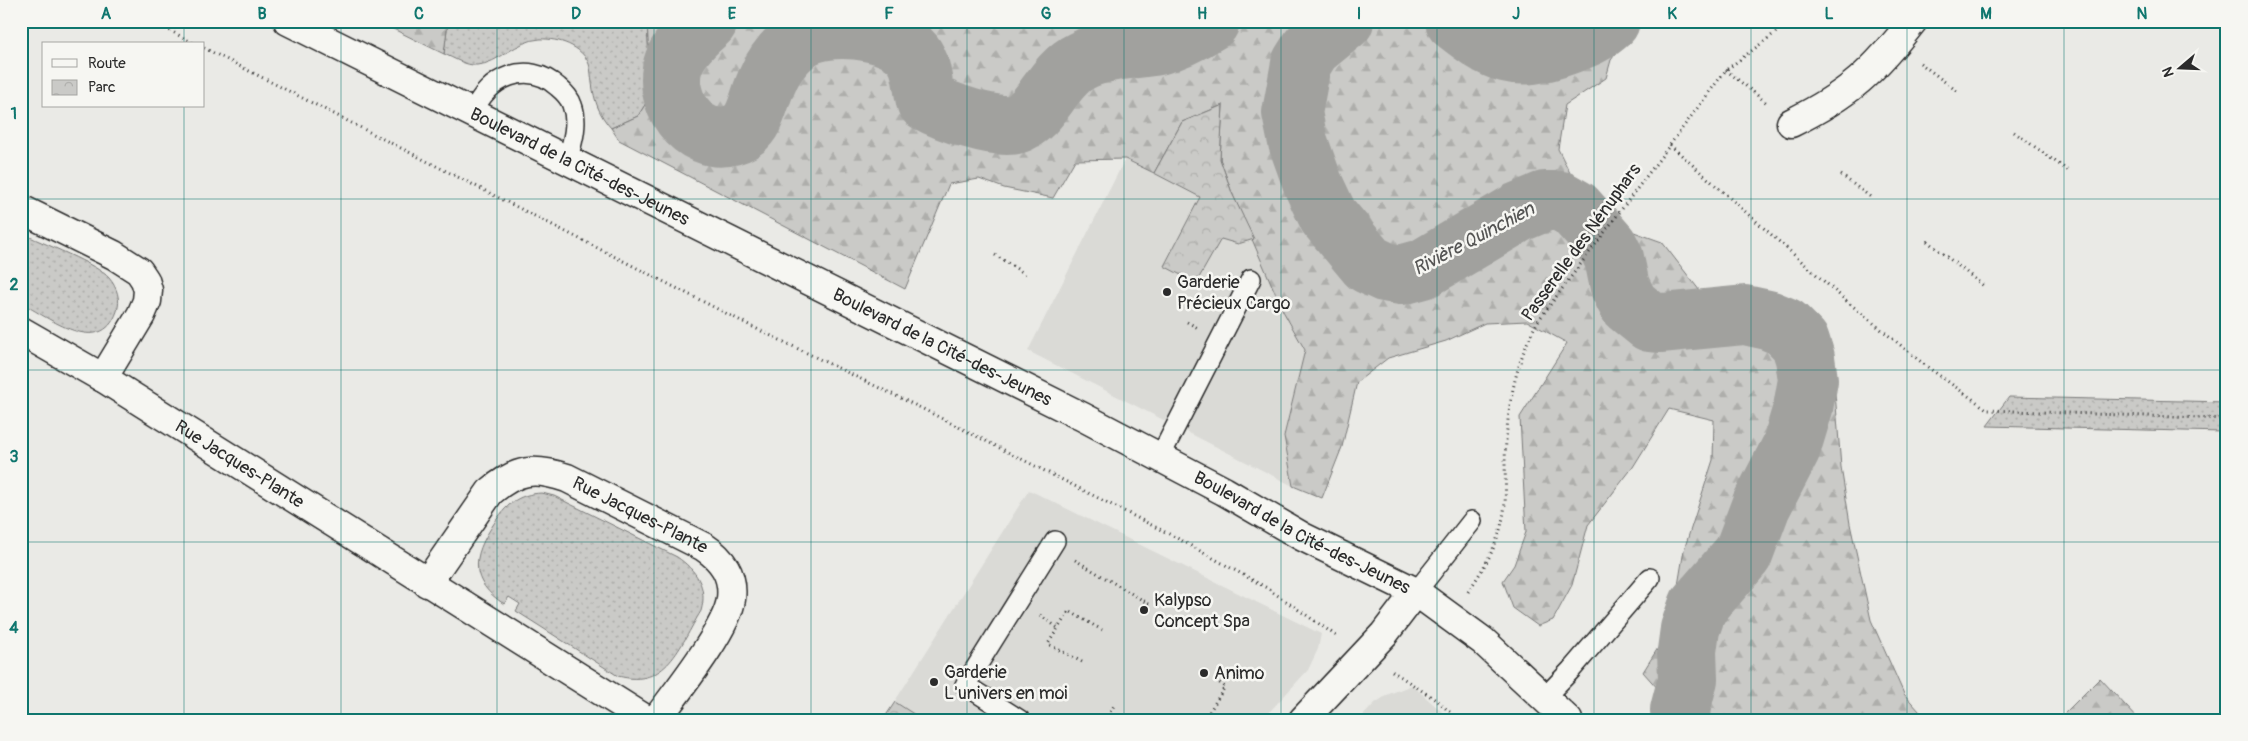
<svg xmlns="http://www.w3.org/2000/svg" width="2248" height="741" font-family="Pangolin,sans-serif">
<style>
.built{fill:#dadad6}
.grass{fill:url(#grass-dots);stroke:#7a7a79}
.forest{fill:url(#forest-firs);stroke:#7a7a79}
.park{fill:url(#park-crowns);stroke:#7a7a79}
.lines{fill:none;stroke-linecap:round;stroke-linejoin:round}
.river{stroke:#a1a19e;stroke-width:60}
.service-casing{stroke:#2b2b2b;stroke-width:22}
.minor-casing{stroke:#2b2b2b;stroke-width:31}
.secondary-casing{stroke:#2b2b2b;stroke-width:31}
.path{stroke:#2b2b2b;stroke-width:3;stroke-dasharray:1 4;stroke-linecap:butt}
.service{stroke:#f6f6f2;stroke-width:19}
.minor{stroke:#f6f6f2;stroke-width:28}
.secondary{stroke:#f6f6f2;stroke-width:28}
.grid{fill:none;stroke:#0f766e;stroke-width:1;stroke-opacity:0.55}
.poi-dot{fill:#2b2b2b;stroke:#f6f6f2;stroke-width:2}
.labels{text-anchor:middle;stroke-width:5;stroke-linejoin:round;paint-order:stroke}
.street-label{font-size:18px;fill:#2b2b2b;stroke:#f6f6f2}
.poi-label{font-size:18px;fill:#2b2b2b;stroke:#f6f6f2;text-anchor:start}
.water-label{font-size:19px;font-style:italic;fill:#545453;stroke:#f6f6f2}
.neatline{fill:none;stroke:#0f766e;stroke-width:2}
.grid-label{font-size:16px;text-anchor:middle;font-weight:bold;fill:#0f766e}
</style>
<defs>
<pattern id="grass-dots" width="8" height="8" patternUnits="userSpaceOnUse" patternTransform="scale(1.25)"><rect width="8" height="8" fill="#cacac7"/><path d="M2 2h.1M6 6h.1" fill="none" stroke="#aeaeab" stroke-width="1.8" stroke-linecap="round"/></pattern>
<pattern id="forest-firs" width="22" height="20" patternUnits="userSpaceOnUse" patternTransform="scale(1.25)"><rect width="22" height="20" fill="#cacac7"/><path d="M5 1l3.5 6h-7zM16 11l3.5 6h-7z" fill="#aeaeab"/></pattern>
<pattern id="park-crowns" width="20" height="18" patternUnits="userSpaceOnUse" patternTransform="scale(1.25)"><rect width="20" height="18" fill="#cacac7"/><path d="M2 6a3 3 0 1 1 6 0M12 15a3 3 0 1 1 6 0" fill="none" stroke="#aeaeab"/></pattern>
</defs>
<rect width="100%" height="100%" fill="#eaeae6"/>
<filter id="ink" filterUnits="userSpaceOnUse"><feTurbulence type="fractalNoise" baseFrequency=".02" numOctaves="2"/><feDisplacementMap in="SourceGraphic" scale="10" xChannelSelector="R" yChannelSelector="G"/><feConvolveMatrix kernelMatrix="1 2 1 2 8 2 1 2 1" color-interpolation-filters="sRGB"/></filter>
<g filter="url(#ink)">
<path class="built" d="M1223 105 1254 239 1283 311 1305 350 1284 436 1293 486 1028 351 1125 159 1154 173 1182 122Z
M1029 490 1321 634 1318 649 1308 670 1262 720H883Z
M1412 685 1451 720H1359L1375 703 1389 694Z"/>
<path class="grass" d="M448 21H647L651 95 638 116 611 128C599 115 594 100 592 83 591 77 591 69 589 64 582 46 558 38 540 39 517 40 498 64 477 65 466 66 454 58 444 54Z
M21 233C40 242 99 265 109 278 117 287 121 300 117 311 101 359 48 317 21 303Z
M2009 397 2227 402 2223 432 1987 426Z
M542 493 554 496 677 557C696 570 708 587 701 611 679 647 667 689 618 676L516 611 520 604 509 597 504 604C469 581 472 557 493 525 506 505 517 494 542 493Z"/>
<path class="forest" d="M377 21H448L444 54Z
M647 21H1640L1611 60 1606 78 1565 105 1558 149 1592 217 1662 242 1703 295 1718 308 1746 314 1784 308 1831 343 1841 467 1850 524 1871 620 1904 694 1927 720H1680L1676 709 1643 672 1671 627 1684 550 1713 460 1714 420 1669 409 1633 467 1588 525 1572 585 1553 620 1538 626 1513 608 1503 581 1514 565 1526 532 1520 417 1567 343 1527 321 1485 323 1446 341 1388 358 1357 382 1342 447 1322 498 1293 486 1284 436 1305 350 1283 311 1232 193 1220 159 1223 105 1182 122 1154 173 1125 159 1075 160 1053 198 1004 188 979 179 949 184 905 289 619 140 611 128 638 116 651 95Z
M2100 678 2139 720H2058Z"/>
<path class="park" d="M1223 105 1220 159 1232 193 1254 239 1238 244 1221 239 1196 283 1164 266 1200 197 1154 173 1182 122Z
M895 702 923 720H883Z"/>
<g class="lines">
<path class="river" d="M708 21C695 32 680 46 674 62 661 98 692 146 732 135 757 129 757 101 767 81 773 66 784 52 796 42 822 20 892 27 913 54 923 67 922 85 926 101 944 111 996 130 1016 124 1042 116 1052 75 1081 61 1105 49 1132 50 1158 45 1177 40 1194 31 1210 21
M1344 21 1311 48 1301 64 1292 113 1298 142 1313 184 1328 216 1368 264 1385 272 1401 275 1423 269 1519 212 1545 201H1561L1575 209 1608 246 1614 258 1620 287 1629 305 1650 322 1662 323 1745 315 1768 320 1785 327 1800 342 1805 358 1808 380 1803 408 1791 448 1761 506 1743 554 1698 606 1690 629 1687 651 1688 679 1680 710 1681 720
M1455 21C1497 54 1514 64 1566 45 1583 39 1597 34 1610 21"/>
<g class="service-casing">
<path id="service" d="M473 113C487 77 528 59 558 87 564 92 570 98 572 105 579 123 572 144 567 161
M1160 457 1251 279
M1416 592 1472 521
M1545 697 1571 670 1650 578
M1020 720 965 685 1055 541"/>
</g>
<g class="minor-casing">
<g id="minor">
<path d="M1791 123C1850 94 1873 72 1913 21"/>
<path d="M21 209 114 255 139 271 145 280 148 290 147 301 141 315 103 378"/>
<path id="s1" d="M21 331 103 378 647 720"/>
<path id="s2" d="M427 583 490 492C517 469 534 467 567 478L704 547C722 559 734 575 731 599 728 628 675 694 656 720"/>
<path d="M1303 720 1384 634 1416 592"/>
</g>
</g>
<g class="secondary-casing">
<g id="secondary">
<path id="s3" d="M288 21 1083 417 1224 491 1303 537 1416 592 1483 641 1568 720"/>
</g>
</g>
<path class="path" d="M152 21 195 44
M204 48 755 328 921 408 1175 537 1267 588 1338 637
M1920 63 1957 91
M1726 70 1768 104
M2014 132 2070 172
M1670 145 1844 299 1926 366 1988 410 2227 419
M1841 175 1872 198
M1927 241 1985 287
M995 255 1025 274
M1187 322 1198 328
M1075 560 1149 604
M1468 592C1483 569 1498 546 1503 517 1507 498 1505 479 1505 460 1507 410 1514 364 1538 321L1726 70 1791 21
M1040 615 1058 628
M1082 662 1048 644 1069 611 1102 630
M1392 671 1439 702 1458 720
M1105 720 1115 704
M1204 720 1225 687 1217 681"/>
<use href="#service" class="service"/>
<use href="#minor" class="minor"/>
<use href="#secondary" class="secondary"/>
</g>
</g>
<path class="grid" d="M184 21V44M341 21V720M497 21V720M654 21V720M811 21V720M967 21V720M1124 21V720M1281 21V720M1437 21V720M1594 21V720M1751 21V720M1907 21V720M2064 21V720M184 106V720M21 199H2227M21 370H2227M21 542H2227"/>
<g class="poi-dot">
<circle cx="1167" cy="292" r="5"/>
<circle cx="1144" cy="610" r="5"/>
<circle cx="1204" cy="673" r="5"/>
<circle cx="934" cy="682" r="5"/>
</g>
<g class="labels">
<g class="street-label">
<text dy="6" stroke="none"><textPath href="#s3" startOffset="326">Boulevard de la Cité-des-Jeunes</textPath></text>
<text transform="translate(1581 242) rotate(-54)" y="6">Passerelle des Nénuphars</text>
<text dy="6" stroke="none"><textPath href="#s3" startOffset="731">Boulevard de la Cité-des-Jeunes</textPath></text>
<text dy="6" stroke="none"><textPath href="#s1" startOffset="256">Rue Jacques-Plante</textPath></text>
<text dy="6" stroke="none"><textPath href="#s2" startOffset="276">Rue Jacques-Plante</textPath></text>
<text dy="6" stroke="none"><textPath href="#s3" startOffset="1136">Boulevard de la Cité-des-Jeunes</textPath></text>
</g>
<g class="poi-label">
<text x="1177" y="288">Garderie<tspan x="1177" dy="21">Précieux Cargo</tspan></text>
<text x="1154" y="606">Kalypso<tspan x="1154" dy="21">Concept Spa</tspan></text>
<text x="944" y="678">Garderie<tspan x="944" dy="21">L'univers en moi</tspan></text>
<text x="1214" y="679">Animo</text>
</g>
<g class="water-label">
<text transform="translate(1473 238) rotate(-28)" y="7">Rivière Quinchien</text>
</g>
</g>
<rect width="2248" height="741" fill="none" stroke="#f6f6f2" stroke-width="55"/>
<rect x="42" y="42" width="162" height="65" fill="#f6f6f2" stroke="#a5a5a2"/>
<rect x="52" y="59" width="25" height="8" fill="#f6f6f2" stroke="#a5a5a2"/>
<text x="88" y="68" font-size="15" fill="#2b2b2b">Route</text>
<rect x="52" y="80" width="25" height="15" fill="url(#park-crowns)" stroke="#a5a5a2"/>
<text x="88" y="92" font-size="15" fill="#2b2b2b">Parc</text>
<g transform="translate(2180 68) rotate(251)" stroke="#f6f6f2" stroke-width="4" paint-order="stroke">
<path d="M0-4L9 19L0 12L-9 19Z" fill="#2b2b2b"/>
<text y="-8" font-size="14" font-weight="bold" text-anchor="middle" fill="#2b2b2b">N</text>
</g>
<rect x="28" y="28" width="2192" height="686" class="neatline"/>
<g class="grid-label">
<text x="106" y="19">A</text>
<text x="262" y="19">B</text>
<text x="419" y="19">C</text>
<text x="576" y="19">D</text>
<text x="732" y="19">E</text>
<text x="889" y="19">F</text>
<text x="1046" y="19">G</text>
<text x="1202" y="19">H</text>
<text x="1359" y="19">I</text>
<text x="1516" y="19">J</text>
<text x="1672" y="19">K</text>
<text x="1829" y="19">L</text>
<text x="1986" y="19">M</text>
<text x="2142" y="19">N</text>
<text x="14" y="119">1</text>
<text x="14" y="290">2</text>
<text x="14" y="462">3</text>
<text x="14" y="633">4</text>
</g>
</svg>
